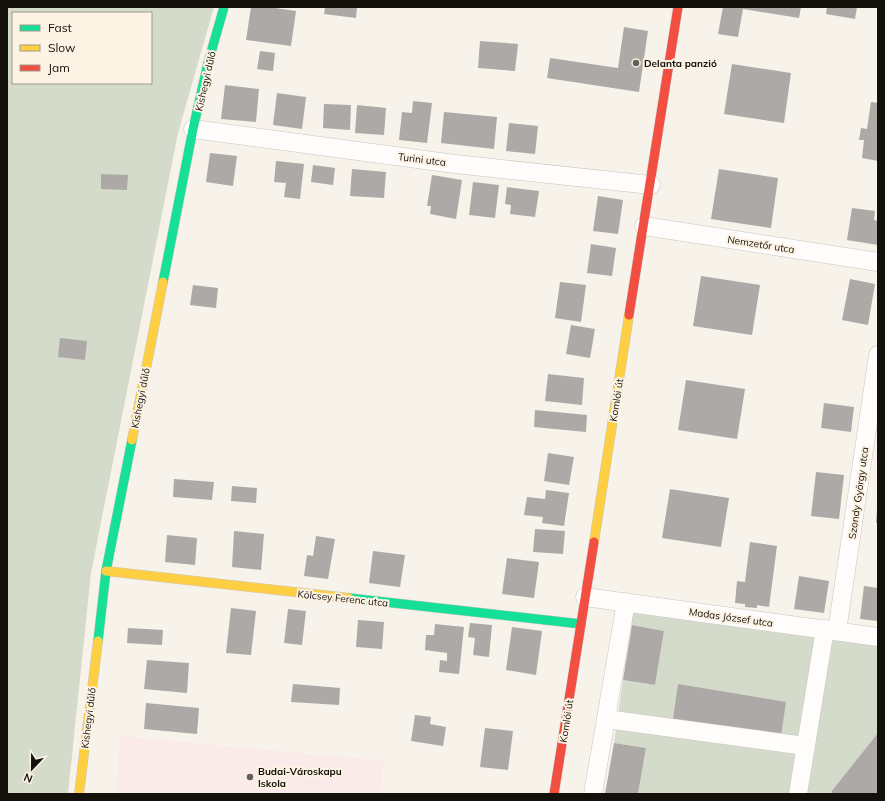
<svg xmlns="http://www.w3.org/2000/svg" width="885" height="801" font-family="Mulish,sans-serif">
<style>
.education{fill:#faeae9}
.green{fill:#d5dbca;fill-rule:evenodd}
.building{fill:#ada9a7}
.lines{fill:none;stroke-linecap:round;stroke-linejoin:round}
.street-casing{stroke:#c9c5bf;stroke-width:19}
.fast-casing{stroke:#c9c5bf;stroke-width:10}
.slow-casing{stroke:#c9c5bf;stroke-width:10}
.jam-casing{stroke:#c9c5bf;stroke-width:10}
.street{stroke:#fefdfc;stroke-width:18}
.fast{stroke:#16e098;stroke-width:9}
.slow{stroke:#ffcf43;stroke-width:9}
.jam{stroke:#f24e42;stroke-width:9}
.poi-dot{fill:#635f59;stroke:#fdf3e4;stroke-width:1.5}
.labels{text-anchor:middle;stroke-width:4;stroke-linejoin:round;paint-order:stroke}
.poi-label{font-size:10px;font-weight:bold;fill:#14100b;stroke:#fdf3e4;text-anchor:start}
.street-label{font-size:10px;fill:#14100b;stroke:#fdf3e4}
</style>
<rect width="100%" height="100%" fill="#f7f2ea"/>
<path class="education" d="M120 736 384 761 380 794H116Z"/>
<path class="green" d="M7 7H214L178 133 91 573 68 794H7ZM13 13H151V83H13Z
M626 602 878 637V737L831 792 834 794H638L646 748 614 743 623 680 655 685 664 631 632 625 623 621Z"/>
<path class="building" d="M251 7H268L296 11 291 46 246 40Z
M325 7H357L356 18 324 14Z
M723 7H801L799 18 743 9 738 37 718 34Z
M827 7H857L855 19 826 14Z
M624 27 648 31 639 92 547 78 550 58 618 68Z
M480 41 518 44 515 71 478 68Z
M260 51 275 53 273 71 257 69Z
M732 64 791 73 784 123 724 114Z
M225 85 259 89 256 122 221 119Z
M277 93 306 97 302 129 273 125Z
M413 101 432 103 427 143 399 140 402 112 412 113Z
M871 102 878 103V161L862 158 864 140H859L861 128 867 129Z
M324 104 351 105 350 130 323 128Z
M357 105 386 108 384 135 355 133Z
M444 112 497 117 494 149 441 143Z
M509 123 538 126 535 154 506 151Z
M210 153 237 156 233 186 206 182Z
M276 161 304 164 300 199 284 197 286 183 274 182Z
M313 165 335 168 333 185 311 182Z
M352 169 386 172 384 198 350 196Z
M719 169 778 178 771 228 711 219Z
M101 174 128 175 127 190 101 189Z
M432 175 462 180 456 219 430 214 431 206H427Z
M473 182 499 185 495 218 469 215Z
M507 187 539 191 535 217 510 214 511 205 505 204Z
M598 196 623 200 618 234 593 231Z
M852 208 875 211 874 220 878 221V245L847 240Z
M591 244 616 248 612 276 587 273Z
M701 276 760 285 752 335 693 326Z
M850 279 875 284 868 325 842 320Z
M560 282 586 285 581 322 555 318Z
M193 285 218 288 216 308 190 305Z
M571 325 595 329 590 358 566 354Z
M60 338 87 341 85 360 58 357Z
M548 374 584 378 582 405 545 401Z
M686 380 745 389 737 439 678 430Z
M824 403 854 407 851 432 821 428Z
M535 410 587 415 586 432 534 427Z
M548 453 574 457 569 485 544 481Z
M816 472 844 475 839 519 811 516Z
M174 479 214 482 212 500 173 497Z
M232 486 257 488 256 503 231 501Z
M670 489 729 498 721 547 662 538Z
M546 490 569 493 564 526 542 523 543 517 524 515 527 497 545 499Z
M877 510H878V523H876Z
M535 529 565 531 563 554 533 552Z
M234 531 264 534 261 570 232 567Z
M167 535 197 538 195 565 165 562Z
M316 536 335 539 328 579 304 576 307 555 313 556Z
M750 542 777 546 769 607 757 605V608L745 607V604L735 603 737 581 745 582Z
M373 551 405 555 400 587 369 583Z
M507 558 539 562 534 598 502 594Z
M799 576 829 581 824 613 794 609Z
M864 586 878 588V621L860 619Z
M231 608 256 611 251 655 226 653Z
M288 609 306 611 302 645 284 643Z
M358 620 384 622 382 649 356 647Z
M470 623 492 625 489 657 473 655 475 638 468 637Z
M435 624 464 627 459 674 439 672 440 660 447 661V653L425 650 426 635H434Z
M632 625 664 631 655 685 623 680Z
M512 627 542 631 536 675 506 670Z
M128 628 163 630 162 645 127 643Z
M147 660 189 663 187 693 144 689Z
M293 684 340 688 339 705 291 702Z
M678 684 786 702 781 736 673 719Z
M146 703 199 708 197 734 144 729Z
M415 715 431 717 430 724 446 727 443 746 411 741Z
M485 728 513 731 508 770 480 767Z
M878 733V794H834L831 792Z
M614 743 646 748 638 794H605Z"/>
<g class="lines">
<g class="street-casing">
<path id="street" d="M193 129 455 164 651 185
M644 226 878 262
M585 597 878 637
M837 631 878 355
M606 719 805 746
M593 794 626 602
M798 794 825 629"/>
</g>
<g class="fast-casing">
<path id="fast" d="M163 282 193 129 208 63 224 7
M349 598 581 624
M98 641 106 571 132 440"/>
</g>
<g class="slow-casing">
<path id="slow" d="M132 440 163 282
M594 542 629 315
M106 571 349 598
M79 794 98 641"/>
</g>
<g class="jam-casing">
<path id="jam" d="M629 315 678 7
M554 794 594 542"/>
</g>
<use href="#street" class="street"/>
<use href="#fast" class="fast"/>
<use href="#slow" class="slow"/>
<use href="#jam" class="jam"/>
</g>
<g class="poi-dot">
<circle cx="636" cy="63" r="4"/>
<circle cx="250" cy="777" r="4"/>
</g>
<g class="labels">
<g class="poi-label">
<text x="644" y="67">Delanta panzió</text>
<text x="258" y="775">Budai-Városkapu<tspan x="258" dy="12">Iskola</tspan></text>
</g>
<g class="street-label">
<text transform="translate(205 81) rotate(-77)" y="4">Kishegyi dűlő</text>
<text transform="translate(422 159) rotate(7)" y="4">Turini utca</text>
<text transform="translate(761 244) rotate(9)" y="4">Nemzetőr utca</text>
<text transform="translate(140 398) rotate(-79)" y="4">Kishegyi dűlő</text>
<text transform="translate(616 400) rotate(-81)" y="4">Komlói út</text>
<text transform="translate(858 493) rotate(-82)" y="4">Szondy György utca</text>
<text transform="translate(343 598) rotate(6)" y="4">Kölcsey Ferenc utca</text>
<text transform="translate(731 617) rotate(8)" y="4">Madas József utca</text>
<text transform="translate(88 718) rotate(-83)" y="4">Kishegyi dűlő</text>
<text transform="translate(566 721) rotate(-81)" y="4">Komlói út</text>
</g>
</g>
<rect width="885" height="801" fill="none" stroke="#14100b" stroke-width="16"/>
<rect x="12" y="12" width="140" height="72" fill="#fdf3e4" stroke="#a0988d"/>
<rect x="20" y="25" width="20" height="6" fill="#16e098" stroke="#a0988d"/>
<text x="48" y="32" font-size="12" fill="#14100b">Fast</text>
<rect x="20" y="45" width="20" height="6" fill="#ffcf43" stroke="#a0988d"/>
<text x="48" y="52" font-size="12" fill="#14100b">Slow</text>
<rect x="20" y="65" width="20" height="6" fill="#f24e42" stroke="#a0988d"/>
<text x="48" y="72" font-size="12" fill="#14100b">Jam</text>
<g transform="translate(32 769) rotate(202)" stroke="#fdf3e4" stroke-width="3" paint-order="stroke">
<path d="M0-3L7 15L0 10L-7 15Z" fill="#14100b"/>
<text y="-6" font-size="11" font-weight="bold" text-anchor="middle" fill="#14100b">N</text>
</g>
</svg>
